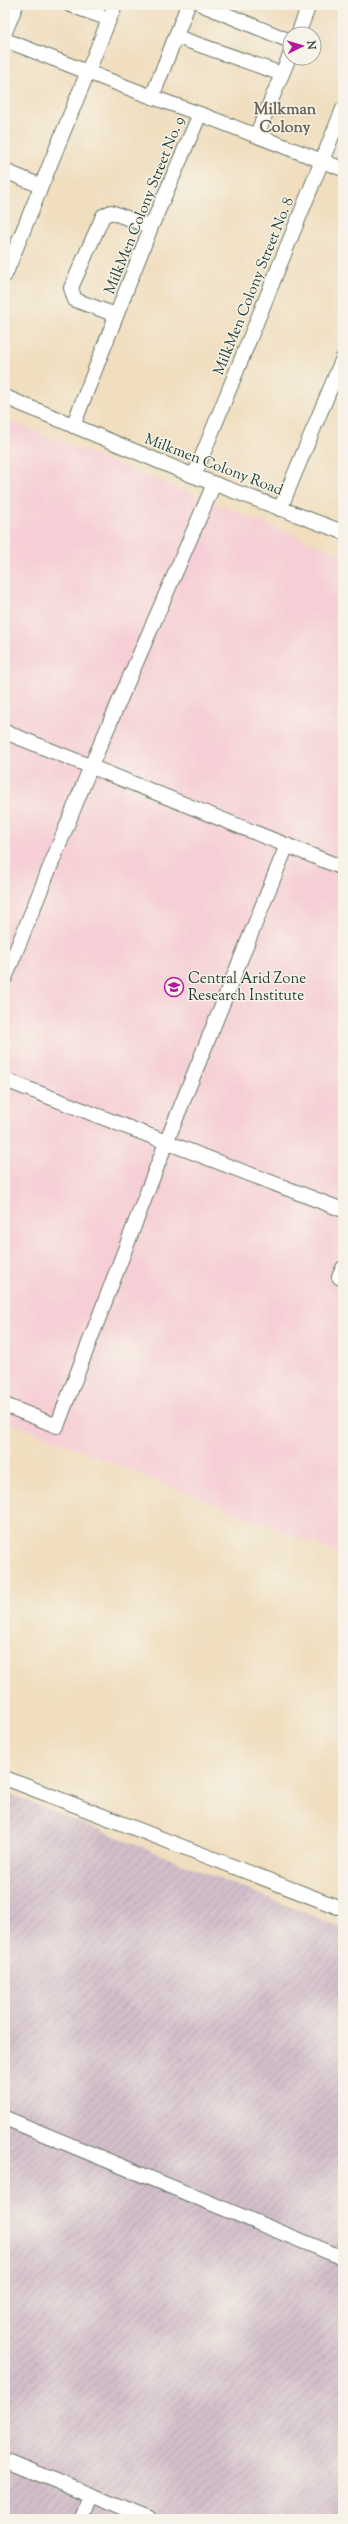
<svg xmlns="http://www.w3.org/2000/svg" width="348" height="2524" font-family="'Sorts Mill Goudy',serif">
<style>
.built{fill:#f6cfd6}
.industrial{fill:url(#industrial-furrows)}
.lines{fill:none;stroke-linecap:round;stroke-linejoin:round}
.minor-casing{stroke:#687565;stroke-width:16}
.minor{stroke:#fff;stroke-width:14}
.labels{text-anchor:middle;stroke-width:3;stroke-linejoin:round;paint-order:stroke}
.street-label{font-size:15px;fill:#1f3d34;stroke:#f7f3e8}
.poi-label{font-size:15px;fill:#1f3d34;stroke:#f7f3e8;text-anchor:start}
.neighbourhood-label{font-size:16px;font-weight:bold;fill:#6c6559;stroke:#f7f3e8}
</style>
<defs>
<pattern id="industrial-furrows" width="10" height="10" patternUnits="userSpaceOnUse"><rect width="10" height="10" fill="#d1bdc9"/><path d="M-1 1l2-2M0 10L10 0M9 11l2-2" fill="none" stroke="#b3a3ad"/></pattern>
</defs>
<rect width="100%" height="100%" fill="#f7f3e8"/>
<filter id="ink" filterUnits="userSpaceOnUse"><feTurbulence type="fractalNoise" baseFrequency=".025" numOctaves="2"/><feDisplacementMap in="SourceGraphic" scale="8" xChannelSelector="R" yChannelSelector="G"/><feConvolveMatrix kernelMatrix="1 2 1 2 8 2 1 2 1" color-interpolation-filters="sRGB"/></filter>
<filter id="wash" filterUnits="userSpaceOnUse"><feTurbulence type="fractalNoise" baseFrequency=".012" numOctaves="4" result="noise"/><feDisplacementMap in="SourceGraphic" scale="16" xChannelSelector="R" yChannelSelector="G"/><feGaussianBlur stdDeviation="0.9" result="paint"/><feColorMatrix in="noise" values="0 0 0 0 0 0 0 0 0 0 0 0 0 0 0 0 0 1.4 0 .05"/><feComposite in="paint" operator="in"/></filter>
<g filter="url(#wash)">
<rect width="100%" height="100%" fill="#f0debf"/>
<path class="built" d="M5 419 343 555V1555L5 1420Z"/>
<path class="industrial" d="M5 1792 343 1928V2508L339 2519H5Z"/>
</g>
<g filter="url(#ink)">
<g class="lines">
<g class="minor-casing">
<path id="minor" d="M70 5 109 19
M203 5 290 41
M5 32 16 5
M298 34 309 5
M177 37 282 74
M5 40 152 97
M200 114 343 169
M257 134 290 55
M5 171 41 186
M5 275 115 5
M116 315 75 300 71 288 103 216 111 212 151 227
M5 397 194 476 343 532
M73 426 151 227 200 114 152 97 188 5
M194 476 343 109
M280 509 343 358
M5 732 343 868
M5 978 91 766 214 484
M5 1080 343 1210
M343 1268 339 1277 343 1279
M5 1405 57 1426 166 1143 287 845
M5 1778 343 1909
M5 2118 343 2258
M5 2460 149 2519
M81 2519 90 2495"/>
</g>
<use href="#minor" class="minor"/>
</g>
</g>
<defs>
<g id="university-ring" transform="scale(1)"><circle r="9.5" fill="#f7f3e8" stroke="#b5179e" stroke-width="1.5"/><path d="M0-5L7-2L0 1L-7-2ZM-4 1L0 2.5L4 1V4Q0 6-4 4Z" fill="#b5179e"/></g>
</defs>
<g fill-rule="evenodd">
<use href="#university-ring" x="174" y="987"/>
</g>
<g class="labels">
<g class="street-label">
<text transform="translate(144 205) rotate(-68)" y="5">MilkMen Colony Street No. 9</text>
<text transform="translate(253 286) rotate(-68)" y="5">MilkMen Colony Street No. 8</text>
<text transform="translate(214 464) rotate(21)" y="5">Milkmen Colony Road</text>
</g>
<g class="poi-label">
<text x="188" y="983">Central Arid Zone<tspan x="188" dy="17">Research Institute</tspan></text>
</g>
<g class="neighbourhood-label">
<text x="285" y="114">Milkman<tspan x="285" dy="18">Colony</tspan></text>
</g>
</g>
<rect width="348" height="2524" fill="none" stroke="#f7f3e8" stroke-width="20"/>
<g transform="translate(302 46) rotate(85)"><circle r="19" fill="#f7f3e8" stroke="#a1aaa0"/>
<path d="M0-3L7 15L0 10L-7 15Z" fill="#b5179e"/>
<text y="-6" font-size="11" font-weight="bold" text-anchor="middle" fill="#1f3d34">N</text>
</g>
</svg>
